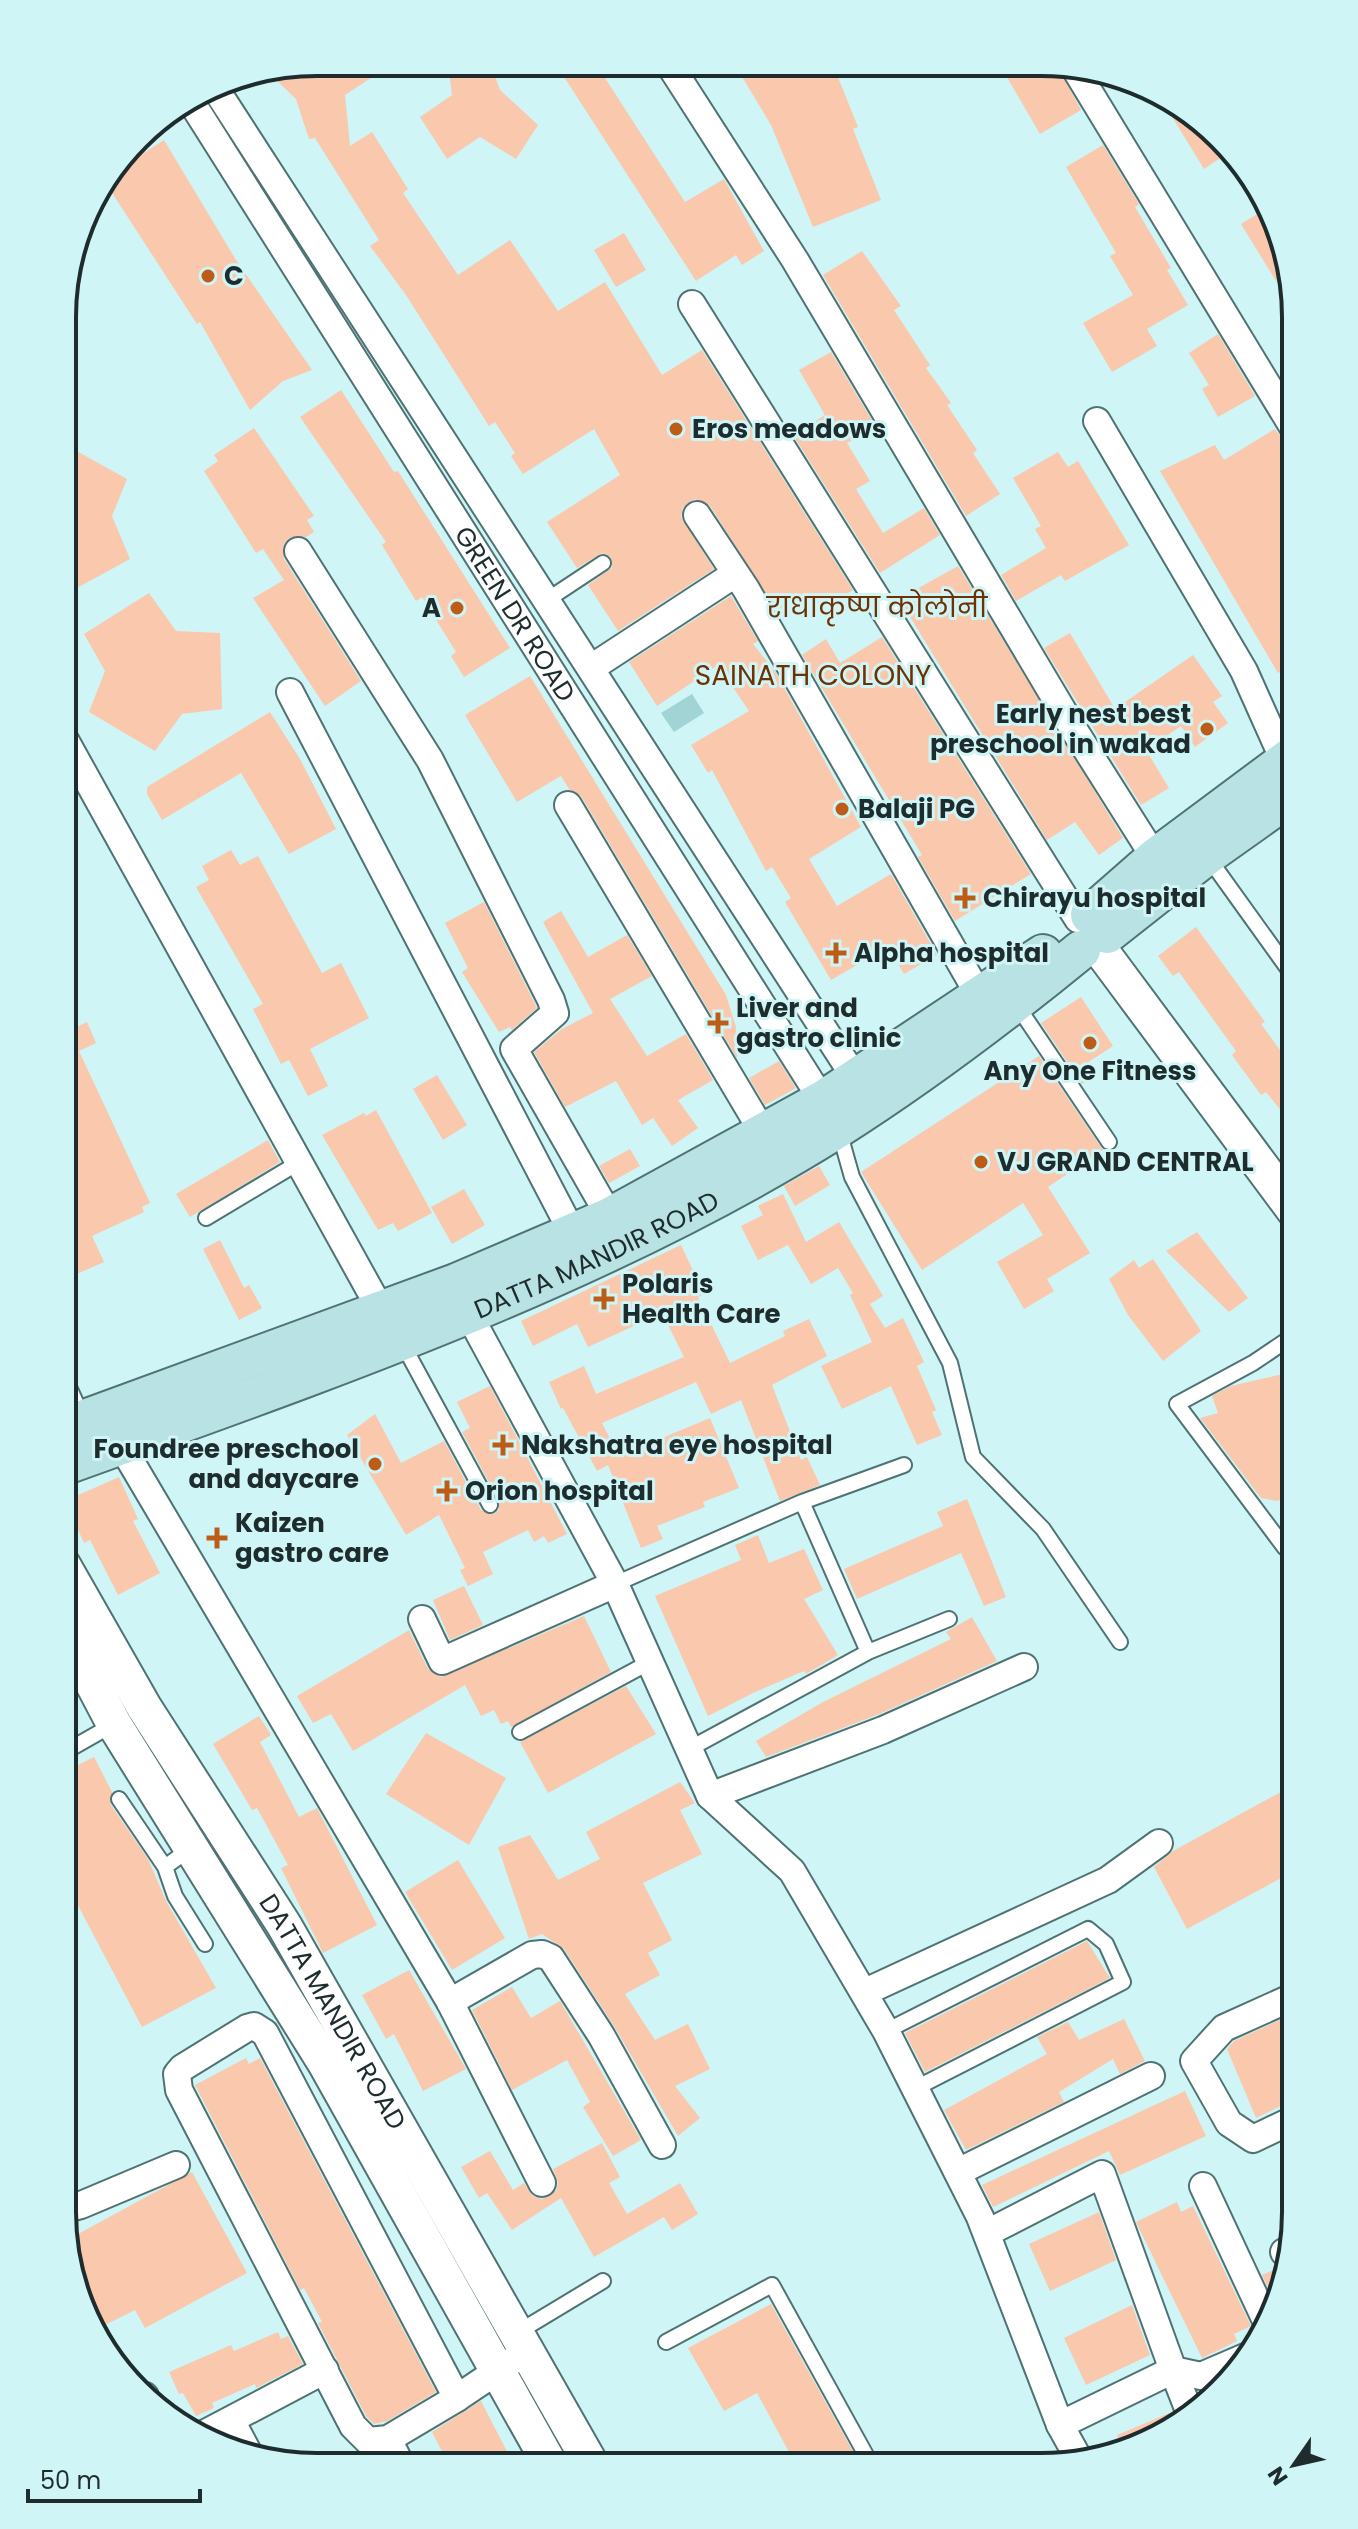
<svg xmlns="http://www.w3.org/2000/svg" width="1358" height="2529" font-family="Poppins,'Noto Sans Devanagari',sans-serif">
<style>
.green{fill:#a2d3d5}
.building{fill:#fac8ad}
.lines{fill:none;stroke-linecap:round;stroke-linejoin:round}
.service-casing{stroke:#4f7273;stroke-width:18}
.minor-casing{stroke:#4f7273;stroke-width:30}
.tertiary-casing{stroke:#4f7273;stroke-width:38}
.secondary-casing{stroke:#4f7273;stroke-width:42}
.service{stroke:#fff;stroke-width:14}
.minor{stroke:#fff;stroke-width:26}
.tertiary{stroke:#fff;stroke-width:34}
.secondary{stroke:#b8e2e3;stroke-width:38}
.poi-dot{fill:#bc5c17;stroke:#cff5f6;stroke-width:3}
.labels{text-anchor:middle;stroke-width:6;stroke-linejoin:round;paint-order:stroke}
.poi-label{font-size:26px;font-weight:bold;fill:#1e2c2d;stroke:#cff5f6;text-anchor:start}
.street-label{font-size:26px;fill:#1e2c2d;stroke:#cff5f6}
.neighbourhood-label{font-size:28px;fill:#6d3103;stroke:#cff5f6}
.rim{fill:none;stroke:#1e2c2d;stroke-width:4}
</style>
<rect width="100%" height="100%" fill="#cff5f6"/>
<path class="green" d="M692 694 704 713 674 732 661 713Z"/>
<path class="building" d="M317 62H370L377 74 345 95 350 146 372 132 408 189 403 193 458 275 510 240 558 311 605 282 662 375 702 350 853 590 817 612 807 595 778 613 710 506 695 499 683 507 681 517 714 569 618 631 588 585 612 568 611 557 602 553 577 568 547 522 620 475 594 429 523 474 511 456 515 453 495 422 489 426 406 295 370 246 379 240 315 138 309 139 296 99 268 72Z
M448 63H490L500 90 538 125 516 159 480 137 447 159 420 117 452 95Z
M555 63 596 64 685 202 724 179 764 251 742 265 736 255 696 281Z
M735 65H833L858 127 853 129 881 200 813 227 771 125Z
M1018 66 1058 67 1081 110 1040 134 1005 74Z
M1163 102 1198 120 1222 157 1204 169Z
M164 140 236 260 312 370 283 381 250 410 200 322 197 324 105 182 112 174Z
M1103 145 1139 204 1135 207 1171 268 1167 270 1188 305 1147 329 1157 346 1112 372 1083 323 1133 295 1110 256 1116 253 1066 167Z
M1259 213 1286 256 1289 273 1276 281 1241 224Z
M624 233 646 270 616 287 594 250Z
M862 251 901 306 894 310 930 365 926 368 951 403 947 405 977 450 973 453 1000 494 966 516 823 275Z
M1218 334 1255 396 1218 417 1202 389 1209 385 1189 353Z
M831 352 876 427 847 443 870 481 856 489 883 533 924 508 940 535 880 573 793 435 825 415 799 370Z
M341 390 394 472 398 471 510 648 464 677 451 656 456 652 422 597 416 601 382 545 386 542 300 417Z
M254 428 314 516 307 520 314 532 306 537 289 538 284 544V559L361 681 325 706 253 598 284 580 263 549 256 553 204 471 218 461 214 455Z
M1275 429 1288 446 1296 448V663L1278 673 1160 471 1215 445 1224 460Z
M64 444 127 479 112 516 130 559 64 595Z
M1058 452 1068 467 1078 461 1129 545 1065 581 1061 575 1016 601 1001 575 1046 548 1035 529 1041 526 1013 478Z
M958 566 1123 838 1099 855 1075 822 1047 840 899 599Z
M149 593 176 631 220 633 222 709 182 714 155 751 89 712 105 671 84 634Z
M731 596 758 641 753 644 776 673 861 827 809 859 837 906 891 874 937 955 904 974 888 947 831 980 785 902 791 898 772 867 766 871 712 770 708 773 691 745 749 711 718 665 657 706 629 662Z
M1070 633 1115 709 1193 655 1222 696 1213 702 1228 723 1195 747 1181 726 1146 750 1169 788 1141 805 1044 648Z
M882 637 1031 874 955 921 918 857 922 855 802 655 826 639 840 663Z
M530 676 726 995 736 1027 737 1058 581 796 569 789 561 776 517 802 465 715Z
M270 712 300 759 336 829 289 854 241 773 162 820 147 794V787Z
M231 850 240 865 258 856 322 973 341 963 369 1018 310 1049 328 1086 308 1096 289 1060 281 1064 253 1009 263 1004 196 887 209 880 202 866Z
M484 902 537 1008 512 1030 510 1027 499 1032 462 972 468 968 445 923Z
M561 911 588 957 627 935 652 976 610 999 647 1056 686 1034 713 1080 678 1100 698 1128 672 1146 653 1118 642 1125 616 1081 565 1107 534 1052 562 1029 593 1013 543 922Z
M1196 927 1265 1022 1261 1024 1296 1072V1129L1266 1092 1261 1095 1232 1055 1236 1051 1179 972 1173 976 1158 956Z
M1081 997 1113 1046 1087 1063 1095 1076 1082 1084 1041 1023Z
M63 1016 70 1030 87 1022 96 1043 79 1051 150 1203 142 1207 144 1212 92 1236 104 1262 63 1280Z
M1039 1056 1103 1150 1048 1187 1090 1253 1047 1279 1054 1291 1024 1309 997 1262 1043 1235 1023 1203 922 1270 861 1172Z
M779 1061 796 1088 765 1105 749 1078Z
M437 1075 467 1125 443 1140 413 1089Z
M376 1110 432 1213 398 1231 393 1223 378 1230 322 1135 364 1113 366 1116Z
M268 1140 280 1162 190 1217 176 1194Z
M630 1149 640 1166 609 1183 599 1166Z
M819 1166 830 1185 795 1206 784 1186Z
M464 1189 485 1225 452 1244 431 1207Z
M783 1194 806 1242 839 1222 883 1296 870 1304 885 1328 903 1318 924 1362 917 1366 936 1410 932 1412 942 1435 917 1445 891 1386 842 1409 821 1366 872 1342 850 1295 853 1293 838 1268 811 1284 788 1245 758 1260 741 1226 763 1215 758 1206Z
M1197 1232 1248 1298 1229 1312 1166 1251Z
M220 1240 244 1288 249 1285 262 1308 239 1320 203 1249Z
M681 1245 704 1294 698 1297 730 1363 785 1336 783 1331 809 1319 827 1356 772 1385 801 1460 807 1457 820 1485 780 1501 741 1400 711 1414 696 1382 602 1423 619 1456 710 1418 739 1488 703 1502 705 1507 657 1526 663 1539 641 1548 608 1465 597 1471 563 1408 561 1409 549 1382 584 1366 596 1394 684 1357 662 1313 588 1347 577 1324 533 1346 521 1321Z
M1153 1259 1201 1331 1163 1361 1128 1315 1109 1279 1134 1260 1139 1268Z
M1296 1371V1496L1277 1501 1261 1498 1200 1418 1218 1413 1212 1396 1231 1386Z
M490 1386 567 1534 548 1543 544 1536 534 1542 528 1530 483 1552 493 1574 468 1586 460 1570 465 1568 439 1515 406 1535 347 1435 375 1414 401 1463 444 1441 481 1510 494 1514 499 1510V1501L462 1432 470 1428 457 1402Z
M119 1477 138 1519 133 1521 160 1573 118 1595 90 1540 84 1543 65 1501Z
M967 1499 1006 1597 984 1606 961 1553 857 1599 844 1569 943 1526 937 1512Z
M758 1535 769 1563 804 1549 823 1590 804 1599 838 1655 806 1674 804 1671 753 1693 708 1716 655 1596 741 1560 735 1545Z
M464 1586 483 1625 450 1640 433 1600Z
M584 1616 611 1672 511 1727 508 1721 501 1724 494 1710 481 1716 465 1685 353 1751 331 1714 313 1723 297 1696 409 1630 428 1669 441 1677Z
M972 1617 997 1661 877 1715 766 1757 756 1741 823 1702 951 1639 946 1632Z
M626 1686 656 1734 548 1793 520 1742Z
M259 1716 271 1735 260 1742 299 1817 317 1808 377 1925 323 1953 281 1868 288 1865 257 1808 252 1810 213 1744Z
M426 1733 506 1778 469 1845 386 1794Z
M94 1757 112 1792 111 1805 148 1859 166 1901 216 1988 142 2027 62 1875V1773Z
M680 1782 695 1803 680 1810 702 1854 643 1883 672 1940 648 1953 660 1975 625 1994 655 2040 688 2024 710 2069 675 2086 700 2118 678 2136 614 2026 564 1949 542 1934 529 1939 498 1847 530 1835 558 1880 600 1859 586 1832Z
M1290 1787 1296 1797V1870L1187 1929 1154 1867 1173 1851Z
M458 1860 505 1938 452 1970 405 1892Z
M1087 1941 1110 1978 925 2072 905 2033Z
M409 1970 466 2069 423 2091 394 2034 386 2039 362 1995Z
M512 1987 531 2018 560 2001 641 2140 613 2156 583 2107 590 2102 567 2060 512 2090 472 2010Z
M1295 2013V2099L1256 2118 1227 2049 1234 2041Z
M1124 2019 1145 2061 1120 2074 1113 2059 1059 2092 1064 2102 966 2150 944 2110 1047 2054 1037 2037 1068 2022 1079 2040Z
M246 2058 249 2064 260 2058 436 2392 387 2421 374 2424 366 2416 318 2323 322 2322 304 2288 300 2290 195 2085Z
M1185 2091 1206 2136 1120 2175 1109 2151 993 2207 982 2185Z
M602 2143 620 2177 609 2183 627 2214 680 2183 698 2214 672 2230 664 2217 594 2257 561 2198 512 2230 487 2193 479 2198 461 2167 490 2151 513 2190 524 2183 533 2196 542 2199 556 2191 558 2183 553 2169Z
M192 2172 247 2273 145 2328 135 2310 99 2328 75 2293 67 2240Z
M1177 2202 1181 2212 1193 2206 1251 2326 1234 2334 1237 2341 1202 2358 1136 2222Z
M1099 2212 1116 2260 1050 2291 1029 2244Z
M1281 2267H1286L1277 2307 1262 2275Z
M771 2304 861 2466H769L789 2452 757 2393 724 2411 688 2348Z
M1132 2305 1150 2355 1086 2385 1064 2338Z
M278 2332 281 2339 288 2336 303 2364 256 2388 255 2384 212 2403 214 2408 196 2416 183 2393 179 2394 169 2372 231 2345 234 2351Z
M481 2401 514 2465H449L432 2432Z
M1172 2412 1179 2426 1124 2453 1117 2435Z"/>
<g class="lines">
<g class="service-casing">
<path id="service" d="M547 600 603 563
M1207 856 1296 980
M1016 1004 1109 1142
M839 1131 852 1177 950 1363 973 1457 1043 1529 1120 1642
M206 1218 298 1163
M401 1341 490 1505
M63 1374 84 1420
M802 1502 868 1652
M1285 1548 1177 1404 1253 1363 1296 1334
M615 1584 802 1502 904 1465
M520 1732 650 1662
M689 1749 868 1652 949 1619
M63 1753 114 1724
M119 1799 165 1867
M191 1848 165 1867 175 1896 205 1944
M886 2031 1088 1929 1106 1944 1123 1982 916 2088
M515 2334 603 2281
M666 2342 772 2285 872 2466"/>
</g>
<g class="minor-casing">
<g id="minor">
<path d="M669 64 795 260 1076 733 1155 858"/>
<path d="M1074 67 1296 432"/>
<path d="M213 85 863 1090"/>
<path id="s1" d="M190 100 831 1114"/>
<path d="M692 304 1078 919"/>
<path d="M1097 421 1244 671 1291 776"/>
<path d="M697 515 746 589 979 995"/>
<path d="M298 551 430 760 551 1000 555 1013 514 1049 610 1217"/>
<path d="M591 668 735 574"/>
<path d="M290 692 572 1232"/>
<path d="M64 738 388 1323"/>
<path d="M568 805 764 1134"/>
<path d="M461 1300 615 1584 710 1796 792 1871 886 2031 980 2217 1060 2425 1080 2461"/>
<path d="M121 1445 450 2002 542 2183"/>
<path d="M422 1619 442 1661 615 1584"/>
<path d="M710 1796 883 1730 1024 1667"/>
<path d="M865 1992 1108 1880 1159 1843"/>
<path d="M450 2002 532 1955 542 1954 551 1958 601 2035 662 2145"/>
<path d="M1295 2119 1253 2139 1229 2123 1194 2061 1224 2028 1295 1996"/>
<path d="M960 2171 1151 2076"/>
<path d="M1203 2186 1268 2325"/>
<path d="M62 2202 70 2208 81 2205 176 2165"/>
<path d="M987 2233 1102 2174 1173 2370 1201 2376 1250 2355"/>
<path d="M1284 2252 1291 2248"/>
<path d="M144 2396H145"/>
<path d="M457 2398 512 2361"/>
<path d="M231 2420 249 2454"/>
<path d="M1060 2425 1173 2370 1191 2416"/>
<path d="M198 2437 325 2370"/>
<path d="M388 2439 457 2398 265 2033 254 2026 247 2028 182 2068 177 2074 179 2090 353 2426 368 2441 388 2439 401 2465"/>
</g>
</g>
<g class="tertiary-casing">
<g id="tertiary">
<path d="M1099 948 1296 1213"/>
<path id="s2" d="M63 1565 144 1707 284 1925 592 2466"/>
<path d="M63 1627 114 1724 325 2063 551 2466"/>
</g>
</g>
<g class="secondary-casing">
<g id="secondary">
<path d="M1090 915 1155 858 1296 753"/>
<path d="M1107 934 1206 856 1296 792"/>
<path d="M63 1427 456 1283 610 1217 823 1100 1043 954"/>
<path id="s3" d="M63 1466C326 1371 599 1278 837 1129 922 1075 1004 1013 1081 950"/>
</g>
</g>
<use href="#service" class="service"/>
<use href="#minor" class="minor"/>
<use href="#tertiary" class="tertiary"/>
<use href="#secondary" class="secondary"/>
</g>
<g class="poi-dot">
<circle cx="208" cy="276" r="8"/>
<circle cx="676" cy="429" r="8"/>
<circle cx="457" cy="608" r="8"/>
<circle cx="1207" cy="729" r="8"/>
<circle cx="842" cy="809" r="8"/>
<path d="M961 886h8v8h8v8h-8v8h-8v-8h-8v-8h8z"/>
<path d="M832 941h8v8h8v8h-8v8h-8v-8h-8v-8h8z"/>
<path d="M714 1011h8v8h8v8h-8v8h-8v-8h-8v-8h8z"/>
<circle cx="1090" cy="1043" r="8"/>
<circle cx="981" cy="1162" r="8"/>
<path d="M600 1287h8v8h8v8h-8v8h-8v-8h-8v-8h8z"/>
<path d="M499 1433h8v8h8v8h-8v8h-8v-8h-8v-8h8z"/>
<circle cx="375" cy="1464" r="8"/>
<path d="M443 1479h8v8h8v8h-8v8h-8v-8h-8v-8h8z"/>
<path d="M213 1526h8v8h8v8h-8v8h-8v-8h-8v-8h8z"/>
</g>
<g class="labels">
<g class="poi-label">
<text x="224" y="285">C</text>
<text x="692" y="438">Eros meadows</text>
<text x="441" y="617" text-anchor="end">A</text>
<text x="1191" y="723" text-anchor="end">Early nest best<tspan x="1191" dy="30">preschool in wakad</tspan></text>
<text x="858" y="818">Balaji PG</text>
<text x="983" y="907">Chirayu hospital</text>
<text x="854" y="962">Alpha hospital</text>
<text x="736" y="1017">Liver and<tspan x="736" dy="30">gastro clinic</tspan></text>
<text x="1090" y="1080" text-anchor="middle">Any One Fitness</text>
<text x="997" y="1171">VJ GRAND CENTRAL</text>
<text x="622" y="1293">Polaris<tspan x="622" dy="30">Health Care</tspan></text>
<text x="521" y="1454">Nakshatra eye hospital</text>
<text x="359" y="1458" text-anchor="end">Foundree preschool<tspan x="359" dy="30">and daycare</tspan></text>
<text x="465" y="1500">Orion hospital</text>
<text x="235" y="1532">Kaizen<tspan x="235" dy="30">gastro care</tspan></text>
</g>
<g class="street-label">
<text dy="9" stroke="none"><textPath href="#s1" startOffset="608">GREEN DR ROAD</textPath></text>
<text dy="9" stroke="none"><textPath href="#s3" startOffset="574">DATTA MANDIR ROAD</textPath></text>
<text dy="9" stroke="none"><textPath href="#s2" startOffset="522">DATTA MANDIR ROAD</textPath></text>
</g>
<g class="neighbourhood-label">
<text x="877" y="617">राधाकृष्ण कोलोनी</text>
<text x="813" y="685">SAINATH COLONY</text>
</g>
</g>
<path d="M0 0H1358V2529H0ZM317 76H1041A241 241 0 0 1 1282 317V2212A241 241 0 0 1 1041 2453H317A241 241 0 0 1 76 2212V317A241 241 0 0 1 317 76Z" fill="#cff5f6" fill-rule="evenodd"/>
<path class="rim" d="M317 76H1041A241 241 0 0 1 1282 317V2212A241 241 0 0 1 1041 2453H317A241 241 0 0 1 76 2212V317A241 241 0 0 1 317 76Z"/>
<g transform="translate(1294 2465) rotate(236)" stroke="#cff5f6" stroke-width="6" paint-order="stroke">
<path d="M0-6L14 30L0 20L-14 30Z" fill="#1e2c2d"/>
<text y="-12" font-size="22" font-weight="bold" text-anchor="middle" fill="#1e2c2d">N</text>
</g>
<path d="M28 2489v12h172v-12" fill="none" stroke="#1e2c2d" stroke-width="4"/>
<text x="40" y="2489" font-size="24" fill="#1e2c2d" stroke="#cff5f6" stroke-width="6" paint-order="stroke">50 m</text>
</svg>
